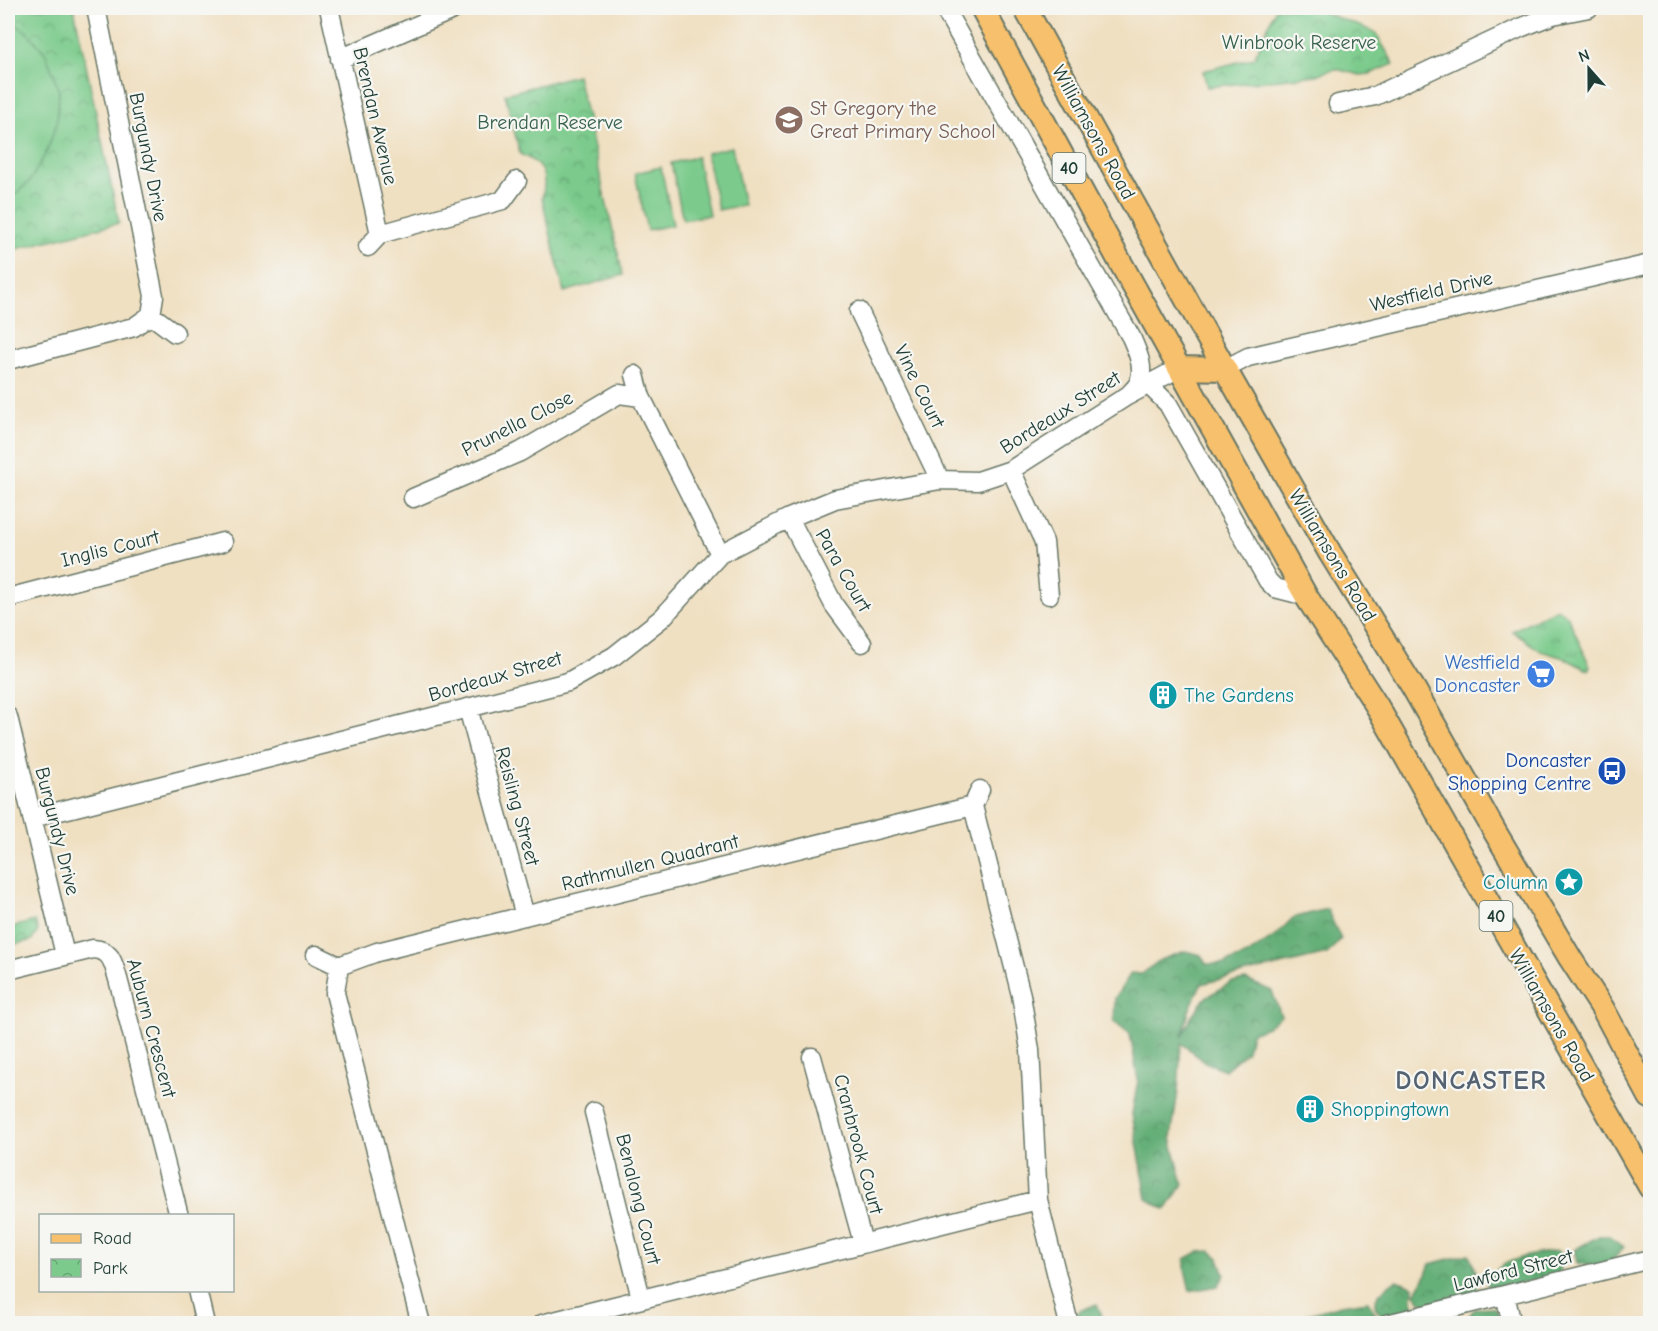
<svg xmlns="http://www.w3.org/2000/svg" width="1658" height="1331" font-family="'Comic Neue',sans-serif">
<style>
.grass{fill:url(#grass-tufts);stroke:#4e8460;stroke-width:1.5}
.forest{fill:url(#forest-crowns);stroke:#427656;stroke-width:1.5}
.park{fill:url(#park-crowns);stroke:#4e8460;stroke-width:1.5}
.garden{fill:#7ccb8c;stroke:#4e8460;stroke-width:1.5}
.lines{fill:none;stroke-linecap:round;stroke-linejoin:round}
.minor-casing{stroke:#687666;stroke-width:21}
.major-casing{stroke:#687666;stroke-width:26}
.minor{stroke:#fff;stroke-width:18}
.major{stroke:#f7c06c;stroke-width:22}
.labels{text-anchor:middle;stroke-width:4.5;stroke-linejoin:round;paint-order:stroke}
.shield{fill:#f6f6f2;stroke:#60746d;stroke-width:1.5}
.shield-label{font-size:18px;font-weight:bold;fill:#1f3d34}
.park-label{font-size:20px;fill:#36604a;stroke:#f6f6f2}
.education-label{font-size:20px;fill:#785e54;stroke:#f6f6f2;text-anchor:start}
.street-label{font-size:20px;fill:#1f3d34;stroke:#f6f6f2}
.shop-label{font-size:20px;fill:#366cbe;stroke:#f6f6f2;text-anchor:end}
.culture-label{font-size:20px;fill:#0d838f;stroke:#f6f6f2;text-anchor:start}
.transit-label{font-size:20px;fill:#164399;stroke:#f6f6f2;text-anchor:end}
.district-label{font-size:26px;font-weight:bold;letter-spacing:1.5px;fill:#546271;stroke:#f6f6f2}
</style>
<defs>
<pattern id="grass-tufts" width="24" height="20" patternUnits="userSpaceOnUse" patternTransform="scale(1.5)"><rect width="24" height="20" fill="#7ccb8c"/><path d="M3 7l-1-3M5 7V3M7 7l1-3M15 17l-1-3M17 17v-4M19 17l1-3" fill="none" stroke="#65a673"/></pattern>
<pattern id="forest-crowns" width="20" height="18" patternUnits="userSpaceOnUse" patternTransform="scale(1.5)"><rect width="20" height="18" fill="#65af78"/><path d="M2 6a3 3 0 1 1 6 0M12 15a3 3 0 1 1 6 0" fill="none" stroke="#539063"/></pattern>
<pattern id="park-crowns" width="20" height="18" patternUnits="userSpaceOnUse" patternTransform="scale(1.5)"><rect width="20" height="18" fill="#7ccb8c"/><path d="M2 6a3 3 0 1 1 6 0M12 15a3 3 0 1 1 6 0" fill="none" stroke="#65a673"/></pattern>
</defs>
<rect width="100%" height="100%" fill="#f6f6f2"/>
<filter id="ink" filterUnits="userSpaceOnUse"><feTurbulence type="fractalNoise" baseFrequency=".0167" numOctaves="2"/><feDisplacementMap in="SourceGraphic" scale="12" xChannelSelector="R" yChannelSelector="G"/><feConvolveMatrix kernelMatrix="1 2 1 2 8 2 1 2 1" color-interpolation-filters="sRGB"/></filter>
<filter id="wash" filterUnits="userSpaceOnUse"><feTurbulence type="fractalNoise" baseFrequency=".008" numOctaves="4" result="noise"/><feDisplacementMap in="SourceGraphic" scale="24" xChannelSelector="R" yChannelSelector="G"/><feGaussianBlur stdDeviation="1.35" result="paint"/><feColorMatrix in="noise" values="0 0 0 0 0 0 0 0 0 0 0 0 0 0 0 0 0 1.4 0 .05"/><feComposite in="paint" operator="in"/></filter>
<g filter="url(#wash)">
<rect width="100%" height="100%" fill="#f0e0c2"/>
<path class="grass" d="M1558 609 1567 615 1590 666 1588 670 1564 658 1541 651 1512 631 1545 614Z"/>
<path class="forest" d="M1327 909 1341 939 1327 954 1201 984 1189 1011 1182 1037 1192 1016 1206 997 1232 982 1246 980 1272 991 1281 1016 1267 1027 1251 1033 1247 1051 1225 1070 1205 1062 1181 1043 1178 1091 1171 1138 1183 1184 1166 1210 1147 1199 1132 1114 1138 1080 1130 1034 1114 1021 1115 998 1131 973 1142 974 1160 960 1185 951 1201 955 1206 964H1224L1247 955 1275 936 1293 918Z
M1599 1236H1609L1624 1247 1613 1260 1598 1268 1577 1263 1574 1250Z
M1211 1251 1219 1258 1225 1275 1218 1286 1190 1291 1185 1269V1259L1198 1252Z
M1558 1251 1563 1256 1559 1275 1491 1290 1486 1282C1489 1279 1492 1274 1495 1271 1509 1257 1539 1253 1558 1251Z
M1469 1254 1479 1279 1475 1294 1427 1306 1419 1300 1415 1293 1425 1277 1430 1264Z
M1396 1280 1413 1286 1412 1297 1414 1310 1387 1316C1384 1315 1380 1314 1378 1311 1367 1299 1388 1286 1396 1280Z
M1368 1301 1376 1315 1366 1323H1276L1341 1305Z
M1097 1304 1105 1323 1074 1324 1079 1311Z
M1494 1307 1503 1323H1469L1467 1321C1473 1305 1479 1308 1494 1307Z"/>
<path class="park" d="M8 8H74L119 223 8 251Z
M1276 8H1313L1375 32 1394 64 1370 74 1360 75 1336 69 1327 71 1317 75 1207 87 1203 71 1254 58Z
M577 75 623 275 564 292 542 198C548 175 542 163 520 154L505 94Z
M35 921 38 931 32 940 8 946V928Z"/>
<path class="garden" d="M8 19 27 32 46 54 59 91 57 122 47 151 30 181 8 200Z
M732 147 744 205 718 210 706 153Z
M697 157 709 215 683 220 671 163Z
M661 167 673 225 647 230 635 173Z"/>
</g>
<g filter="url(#ink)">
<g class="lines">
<g class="minor-casing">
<path id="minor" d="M96 8 154 296 151 315 175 333
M329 8 380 234 368 247
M944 8 1131 337C1137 351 1145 367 1139 382 1137 387 1132 391 1129 395
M340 59 457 8
M1338 104 1375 96 1520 28 1553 15 1589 8
M380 234 503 200 517 181
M859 311 940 480
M8 360 134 327 151 315
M1225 369 1248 357 1261 354 1650 264
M635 375 641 397 720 554
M1148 384 1168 404 1268 581 1275 588 1306 596
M1011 470 1044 542 1049 595
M413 498 520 452 619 394 641 397
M789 518 834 605 862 643
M8 598 223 542
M468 708 525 916
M8 717 65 955
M980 790 973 806 1021 995 1030 1050 1038 1200 1069 1324
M32 818 468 708 568 682 614 656 662 618 720 554 789 518 835 499 940 480 978 481 1011 470 1127 396 1179 368
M316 955 339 966 377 952 973 806
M339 966 335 993 421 1324
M8 970 93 949C112 950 113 963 118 979L179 1216
M812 1057 863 1243
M594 1112 641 1298
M197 1290 205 1324
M1505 1295 1512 1324
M542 1324 1038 1200
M1387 1324 1650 1259"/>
</g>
<g class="major-casing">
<path id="major" d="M982 8 1119 260 1306 596 1377 706 1650 1187
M1025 8 1225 369 1295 492 1330 553 1414 689 1495 832 1570 958 1603 1009 1650 1097
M1179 368 1225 369"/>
</g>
<use href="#minor" class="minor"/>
<use href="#major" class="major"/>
</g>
</g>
<defs>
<g id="school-disc" transform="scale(1.5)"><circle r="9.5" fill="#8d6e63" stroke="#f6f6f2"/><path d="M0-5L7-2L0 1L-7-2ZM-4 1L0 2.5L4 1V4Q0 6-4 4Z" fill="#fff"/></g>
<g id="supermarket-disc" transform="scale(1.5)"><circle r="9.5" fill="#3f7fe0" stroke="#f6f6f2"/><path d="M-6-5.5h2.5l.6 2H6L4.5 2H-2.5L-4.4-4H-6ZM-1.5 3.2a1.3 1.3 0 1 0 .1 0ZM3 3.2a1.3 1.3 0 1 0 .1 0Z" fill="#fff"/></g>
<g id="building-disc" transform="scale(1.5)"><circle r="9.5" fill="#0f9aa8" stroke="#f6f6f2"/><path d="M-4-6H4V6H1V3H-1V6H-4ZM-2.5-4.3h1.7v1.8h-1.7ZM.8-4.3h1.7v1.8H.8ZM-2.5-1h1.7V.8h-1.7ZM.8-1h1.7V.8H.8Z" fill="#fff"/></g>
<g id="bus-disc" transform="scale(1.5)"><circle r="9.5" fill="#1a4fb4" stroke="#f6f6f2"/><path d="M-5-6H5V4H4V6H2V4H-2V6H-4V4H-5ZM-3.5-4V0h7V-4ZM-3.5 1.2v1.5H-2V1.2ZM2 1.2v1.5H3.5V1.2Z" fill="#fff"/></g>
<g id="sight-disc" transform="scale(1.5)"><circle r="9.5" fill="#0f9aa8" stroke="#f6f6f2"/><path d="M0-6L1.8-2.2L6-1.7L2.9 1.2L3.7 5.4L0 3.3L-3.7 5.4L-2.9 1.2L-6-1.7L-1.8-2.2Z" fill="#fff"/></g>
</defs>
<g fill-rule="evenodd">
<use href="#school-disc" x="789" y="120"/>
<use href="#supermarket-disc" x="1541" y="674"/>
<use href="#building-disc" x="1163" y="695"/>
<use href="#bus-disc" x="1612" y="771"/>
<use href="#sight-disc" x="1569" y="882"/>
<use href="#building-disc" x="1310" y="1109"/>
</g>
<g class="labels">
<g class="shield">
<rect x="1052.5" y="153" width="33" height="30" rx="4.5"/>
<rect x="1479.5" y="901" width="33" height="30" rx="4.5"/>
</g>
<g class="shield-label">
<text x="1069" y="174">40</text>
<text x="1496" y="922">40</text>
</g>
<g class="park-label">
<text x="1299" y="49">Winbrook Reserve</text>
<text x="550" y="129">Brendan Reserve</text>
</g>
<g class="education-label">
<text x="810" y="115">St Gregory the<tspan x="810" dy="23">Great Primary School</tspan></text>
</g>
<g class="street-label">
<text transform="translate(376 116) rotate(77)" y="7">Brendan Avenue</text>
<text transform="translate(1094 132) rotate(61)" y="7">Williamsons Road</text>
<text transform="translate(149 157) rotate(79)" y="7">Burgundy Drive</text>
<text transform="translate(1431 291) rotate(-13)" y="7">Westfield Drive</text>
<text transform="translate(920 386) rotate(64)" y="7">Vine Court</text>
<text transform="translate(1060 412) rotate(-32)" y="7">Bordeaux Street</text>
<text transform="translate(517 423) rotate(-27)" y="7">Prunella Close</text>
<text transform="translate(110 548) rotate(-14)" y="7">Inglis Court</text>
<text transform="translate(1333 555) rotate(59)" y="7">Williamsons Road</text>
<text transform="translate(844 570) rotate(60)" y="7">Para Court</text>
<text transform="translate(495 676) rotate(-16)" y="7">Bordeaux Street</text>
<text transform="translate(518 806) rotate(75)" y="7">Reisling Street</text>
<text transform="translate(58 831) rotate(76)" y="7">Burgundy Drive</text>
<text transform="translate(650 862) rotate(-14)" y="7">Rathmullen Quadrant</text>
<text transform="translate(1552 1015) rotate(60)" y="7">Williamsons Road</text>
<text transform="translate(152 1028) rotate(75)" y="7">Auburn Crescent</text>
<text transform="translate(859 1144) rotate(75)" y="7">Cranbrook Court</text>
<text transform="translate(639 1199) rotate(76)" y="7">Benalong Court</text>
<text transform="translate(1513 1270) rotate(-14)" y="7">Lawford Street</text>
</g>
<g class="shop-label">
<text x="1520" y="669">Westfield<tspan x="1520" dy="23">Doncaster</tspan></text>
</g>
<g class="culture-label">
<text x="1184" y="702">The Gardens</text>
<text x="1548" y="889" text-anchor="end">Column</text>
<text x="1331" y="1116">Shoppingtown</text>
</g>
<g class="transit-label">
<text x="1591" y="767">Doncaster<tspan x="1591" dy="23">Shopping Centre</tspan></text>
</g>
<g class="district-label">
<text x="1471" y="1089">DONCASTER</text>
</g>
</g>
<rect width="1658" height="1331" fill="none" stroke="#f6f6f2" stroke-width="30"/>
<rect x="39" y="1214" width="195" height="78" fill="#f6f6f2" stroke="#a0aca6" stroke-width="1.5"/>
<rect x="51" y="1234" width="30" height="9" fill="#f7c06c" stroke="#a0aca6" stroke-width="1.5"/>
<text x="93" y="1244" font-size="18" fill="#1f3d34">Road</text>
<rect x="51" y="1259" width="30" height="18" fill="url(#park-crowns)" stroke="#a0aca6" stroke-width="1.5"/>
<text x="93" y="1274" font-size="18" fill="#1f3d34">Park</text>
<g transform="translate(1589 69) rotate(339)" stroke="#f6f6f2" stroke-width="4.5" paint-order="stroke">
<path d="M0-4.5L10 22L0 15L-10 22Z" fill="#1f3d34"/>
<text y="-9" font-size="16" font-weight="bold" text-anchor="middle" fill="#1f3d34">N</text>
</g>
</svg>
